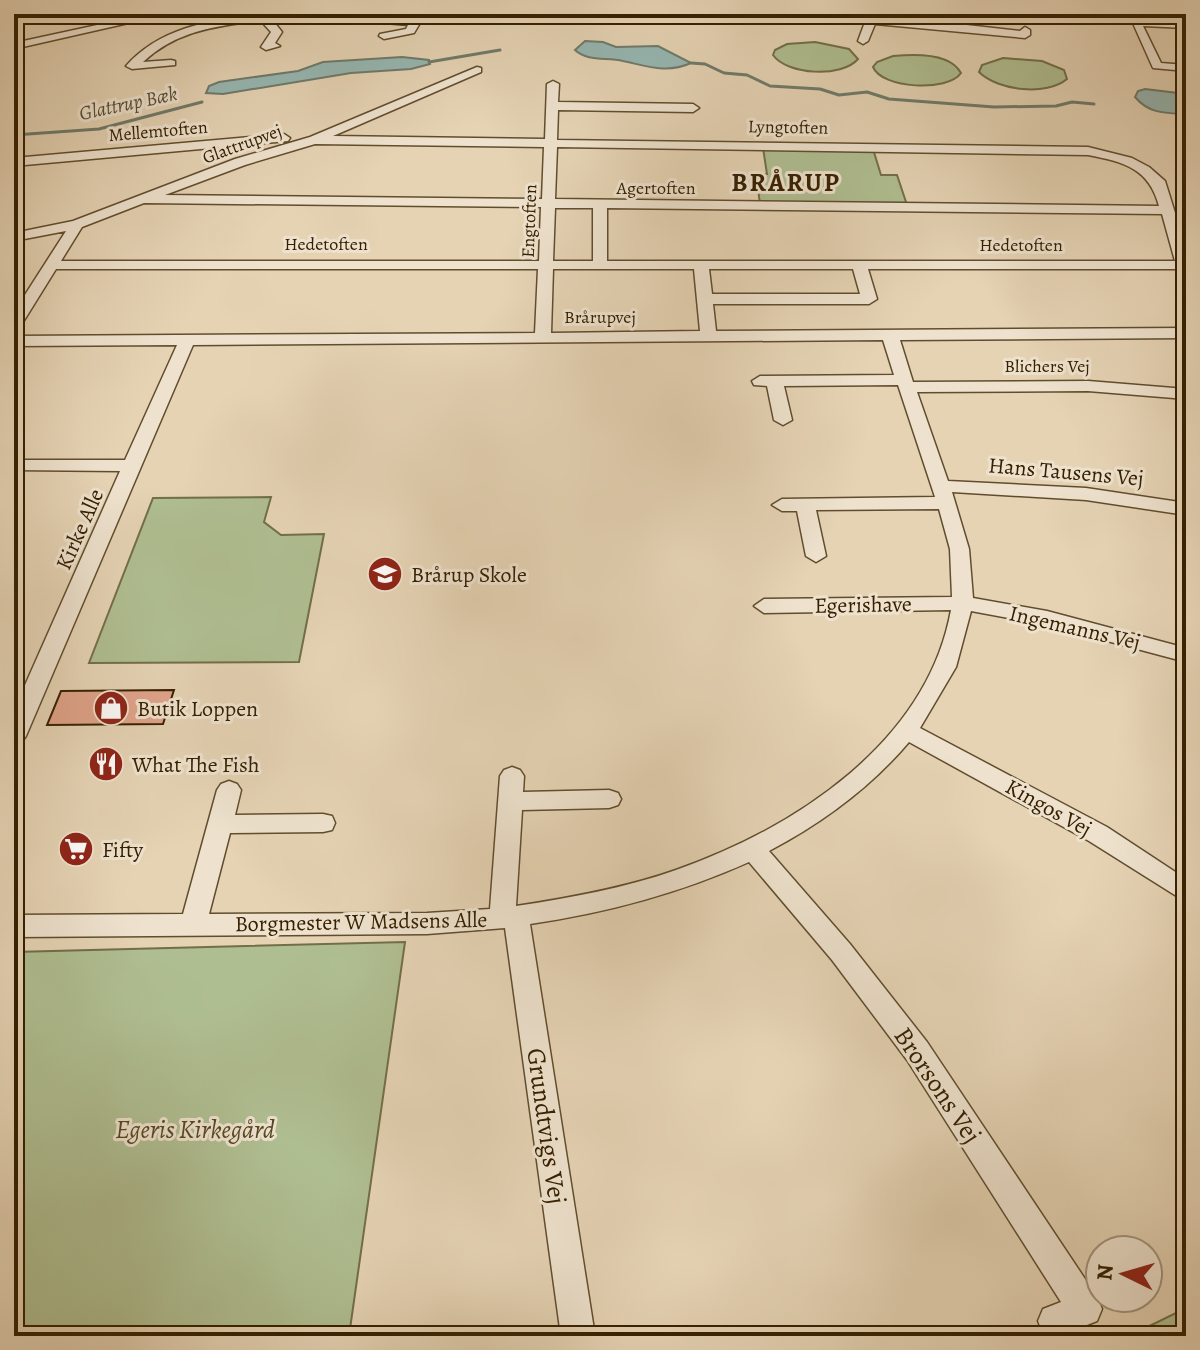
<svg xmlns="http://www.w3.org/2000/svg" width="1200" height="1350" font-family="Alegreya,serif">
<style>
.green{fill:#afbe91;stroke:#726f48;stroke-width:2}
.water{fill:#96b7b2;stroke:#6f7b6b;stroke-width:2}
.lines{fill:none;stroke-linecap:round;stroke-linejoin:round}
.stream{stroke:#6f7b6b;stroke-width:3}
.building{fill:#e0a38a;stroke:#352000;stroke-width:2}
.minor-casing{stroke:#614d2d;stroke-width:3}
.minor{fill:#eee2ce;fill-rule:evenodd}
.labels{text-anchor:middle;stroke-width:6;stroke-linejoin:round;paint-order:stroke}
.far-street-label{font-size:18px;fill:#352000;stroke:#eee2ce}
.far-water-label{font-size:20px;font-style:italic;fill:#524d35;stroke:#eee2ce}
.street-label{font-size:22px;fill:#352000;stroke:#eee2ce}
.poi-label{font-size:22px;fill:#352000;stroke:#eee2ce;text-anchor:start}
.far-district-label{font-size:26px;font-weight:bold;letter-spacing:2px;fill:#352000;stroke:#eee2ce}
.near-street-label{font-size:26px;fill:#352000;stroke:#eee2ce}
.near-park-label{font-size:26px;font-style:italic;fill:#544824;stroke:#eee2ce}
</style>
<rect width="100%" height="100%" fill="#e5d3b4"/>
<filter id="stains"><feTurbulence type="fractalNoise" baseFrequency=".0025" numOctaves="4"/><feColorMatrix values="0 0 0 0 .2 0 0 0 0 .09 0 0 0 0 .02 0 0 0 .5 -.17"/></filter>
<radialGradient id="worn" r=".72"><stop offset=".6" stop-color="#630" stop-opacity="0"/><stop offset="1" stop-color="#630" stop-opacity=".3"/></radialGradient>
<path class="green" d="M815 42 849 49 858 59C842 78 787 75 773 55L775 50 787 44Z
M893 56C913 54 950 52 961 73 948 92 882 89 873 67L877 62Z
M1003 58 1042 61 1064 70 1067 79C1047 96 998 91 979 72L982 65Z
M763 148 873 149 881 175H897L907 205 760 204 756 174H767Z
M271 497 264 522 281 535 324 534 299 662 89 663 153 498Z
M405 942 349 1336H14V952Z
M1186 1308V1336H1129Z"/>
<path class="water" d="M585 41 603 42 616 47 658 46 691 63C667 74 647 66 623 61 606 57 588 62 575 50Z
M402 57 429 60 430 64 411 69 351 73 223 94 206 93 209 86 219 82 298 71 323 62Z
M1145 89 1186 94V114C1166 113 1149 114 1135 97L1138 91Z"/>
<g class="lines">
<path class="stream" d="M429 62 500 50
M691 63 705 64 724 73 747 75 770 86 820 89 839 95 867 92 889 99 994 107 1056 106 1072 102 1094 104
M14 135 99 129 202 102"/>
</g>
<path class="building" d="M174 690 163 724 47 725 61 691Z"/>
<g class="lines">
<g class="minor-casing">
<path id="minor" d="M148 14H168L14 49V43Z
M258 14H370L420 23 414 33 384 39 379 36 380 34 406 29 408 25 340 19 274 22 282 32 275 43 280 46 266 50 261 47 271 32 260 20C215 27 178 30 143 62L171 60 175 61V65L132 69 126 66C161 27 209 21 258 14Z
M868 14 1020 31 1025 27 1030 30V35L1025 38 875 24 868 41 863 44 858 41Z
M1132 21 1186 22V28L1143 26 1161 63 1186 65V71L1153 68Z
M477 67 481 68V72L333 136 545 139 547 84 553 81 559 84 558 102 693 104 699 108 693 112 558 110 557 140 1088 147 1132 158 1149 167 1165 181 1186 248V277L1181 276 1178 269H868L877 299 869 304H713L716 331 1186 328V338L900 340 913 382 1088 381 1186 389V399L1088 391 917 392 948 481 1086 488 1186 503V515L1086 500 952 492 969 549 973 598 1047 611 1186 648V662L1047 625 971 611 956 667 920 728 1107 827 1186 879V902L1089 841 909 742C870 788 822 823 769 851L850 944 927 1042 1097 1297 1102 1309 1097 1321 1059 1336 1043 1333 1038 1321 1043 1309 1061 1302 907 1060 832 960 749 862C680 893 606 913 530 924L595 1336H561L505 928 427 934 14 937V915L183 914 217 790 221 784 229 781 237 784 241 790 235 815 323 814 332 816 335 823 332 830 323 832 230 833 209 914 427 913 490 909 500 776 504 770 512 767 520 770 524 776 523 792 609 790 618 793 621 799 618 805 609 808 522 810 516 906C570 898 625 888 676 870 795 828 927 743 951 610L764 613 754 606 764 599 952 597 950 549 939 509 816 510 826 556 816 562 806 556 797 511H782L772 505 782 499 935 497 898 385 784 386 792 420 783 425 774 420 767 386 754 385 752 381 760 376 894 375 883 340 193 345 26 736 22 742 14 744V710L120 471 14 470V460H125L177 345 14 346V336L535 333 538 269H56L20 327 14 329V312L66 231 14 241V233L73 221 235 159 310 137ZM315 144 544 147 542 199 165 195 245 165ZM557 147 1088 155C1124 162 1149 168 1159 206L555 199ZM144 203 541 207 539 261H61L82 227ZM555 208H593V261H553ZM607 208 1162 214 1175 261H607ZM553 269H694L700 331 551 333ZM709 269H853L860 294H712Z
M284 134 290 138 288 141 14 166V158Z"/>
</g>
<use href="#minor" class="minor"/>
</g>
<defs>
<g id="school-disc" transform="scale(1.8)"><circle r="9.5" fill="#8f2418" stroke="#eee2ce"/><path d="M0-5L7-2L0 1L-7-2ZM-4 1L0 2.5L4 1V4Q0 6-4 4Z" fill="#fff"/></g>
<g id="shop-disc" transform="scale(1.8)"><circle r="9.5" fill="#8f2418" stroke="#eee2ce"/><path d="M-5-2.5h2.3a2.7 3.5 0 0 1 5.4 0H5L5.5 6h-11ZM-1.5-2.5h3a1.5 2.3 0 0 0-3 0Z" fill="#fff"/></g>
<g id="restaurant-disc" transform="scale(1.8)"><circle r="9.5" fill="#8f2418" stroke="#eee2ce"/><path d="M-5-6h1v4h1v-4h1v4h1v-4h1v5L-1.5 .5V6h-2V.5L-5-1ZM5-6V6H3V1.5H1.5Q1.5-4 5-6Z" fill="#fff"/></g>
<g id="supermarket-disc" transform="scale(1.8)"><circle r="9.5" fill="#8f2418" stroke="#eee2ce"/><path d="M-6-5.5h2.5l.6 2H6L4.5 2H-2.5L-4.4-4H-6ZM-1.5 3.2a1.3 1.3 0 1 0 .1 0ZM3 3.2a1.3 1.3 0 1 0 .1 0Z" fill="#fff"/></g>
</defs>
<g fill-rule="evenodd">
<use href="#school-disc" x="385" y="574"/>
<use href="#shop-disc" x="111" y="708"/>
<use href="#restaurant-disc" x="106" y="764"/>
<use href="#supermarket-disc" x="76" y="849"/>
</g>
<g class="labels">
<g class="far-street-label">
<text transform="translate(788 127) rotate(1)" y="6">Lyngtoften</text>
<text transform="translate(158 131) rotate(-5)" y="6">Mellemtoften</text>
<text transform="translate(242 144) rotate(-20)" y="6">Glattrupvej</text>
<text x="656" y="194">Agertoften</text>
<text transform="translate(529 221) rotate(-88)" y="6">Engtoften</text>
<text x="326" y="250">Hedetoften</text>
<text x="1021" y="251">Hedetoften</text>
<text x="600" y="323">Brårupvej</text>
<text x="1047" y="372">Blichers Vej</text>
</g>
<g class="far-water-label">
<text transform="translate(128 103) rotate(-12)" y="7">Glattrup Bæk</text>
</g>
<g class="street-label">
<text transform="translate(1066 471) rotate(5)" y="8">Hans Tausens Vej</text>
<text transform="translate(79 529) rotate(-66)" y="8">Kirke Alle</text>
<text transform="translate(863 604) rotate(-1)" y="8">Egerishave</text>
<text transform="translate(1075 627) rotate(13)" y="8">Ingemanns Vej</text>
<text transform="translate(1049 807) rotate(29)" y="8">Kingos Vej</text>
<text transform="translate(361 921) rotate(-1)" y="8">Borgmester W Madsens Alle</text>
</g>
<g class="poi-label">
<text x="411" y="582">Brårup Skole</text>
<text x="137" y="716">Butik Loppen</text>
<text x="132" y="772">What The Fish</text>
<text x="102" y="857">Fifty</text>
</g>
<g class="far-district-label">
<text x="786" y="191">BRÅRUP</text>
</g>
<g class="near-street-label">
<text transform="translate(938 1085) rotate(56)" y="9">Brorsons Vej</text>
<text transform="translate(547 1126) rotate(82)" y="9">Grundtvigs Vej</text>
</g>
<g class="near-park-label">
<text x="195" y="1138">Egeris Kirkegård</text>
</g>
</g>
<rect width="1200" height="1350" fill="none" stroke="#e5d3b4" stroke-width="48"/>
<rect x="16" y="16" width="1168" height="1318" fill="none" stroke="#352000" stroke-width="4"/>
<rect x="24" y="24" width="1152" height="1302" fill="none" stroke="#352000" stroke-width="2"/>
<g transform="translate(1124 1274) rotate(275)"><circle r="38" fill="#eee2ce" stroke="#a4947c" stroke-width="2"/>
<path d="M0-6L14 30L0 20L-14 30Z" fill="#8f2418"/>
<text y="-12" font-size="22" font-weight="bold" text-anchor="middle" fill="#352000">N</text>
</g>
<rect width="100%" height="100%" filter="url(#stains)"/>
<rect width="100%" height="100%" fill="url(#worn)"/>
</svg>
